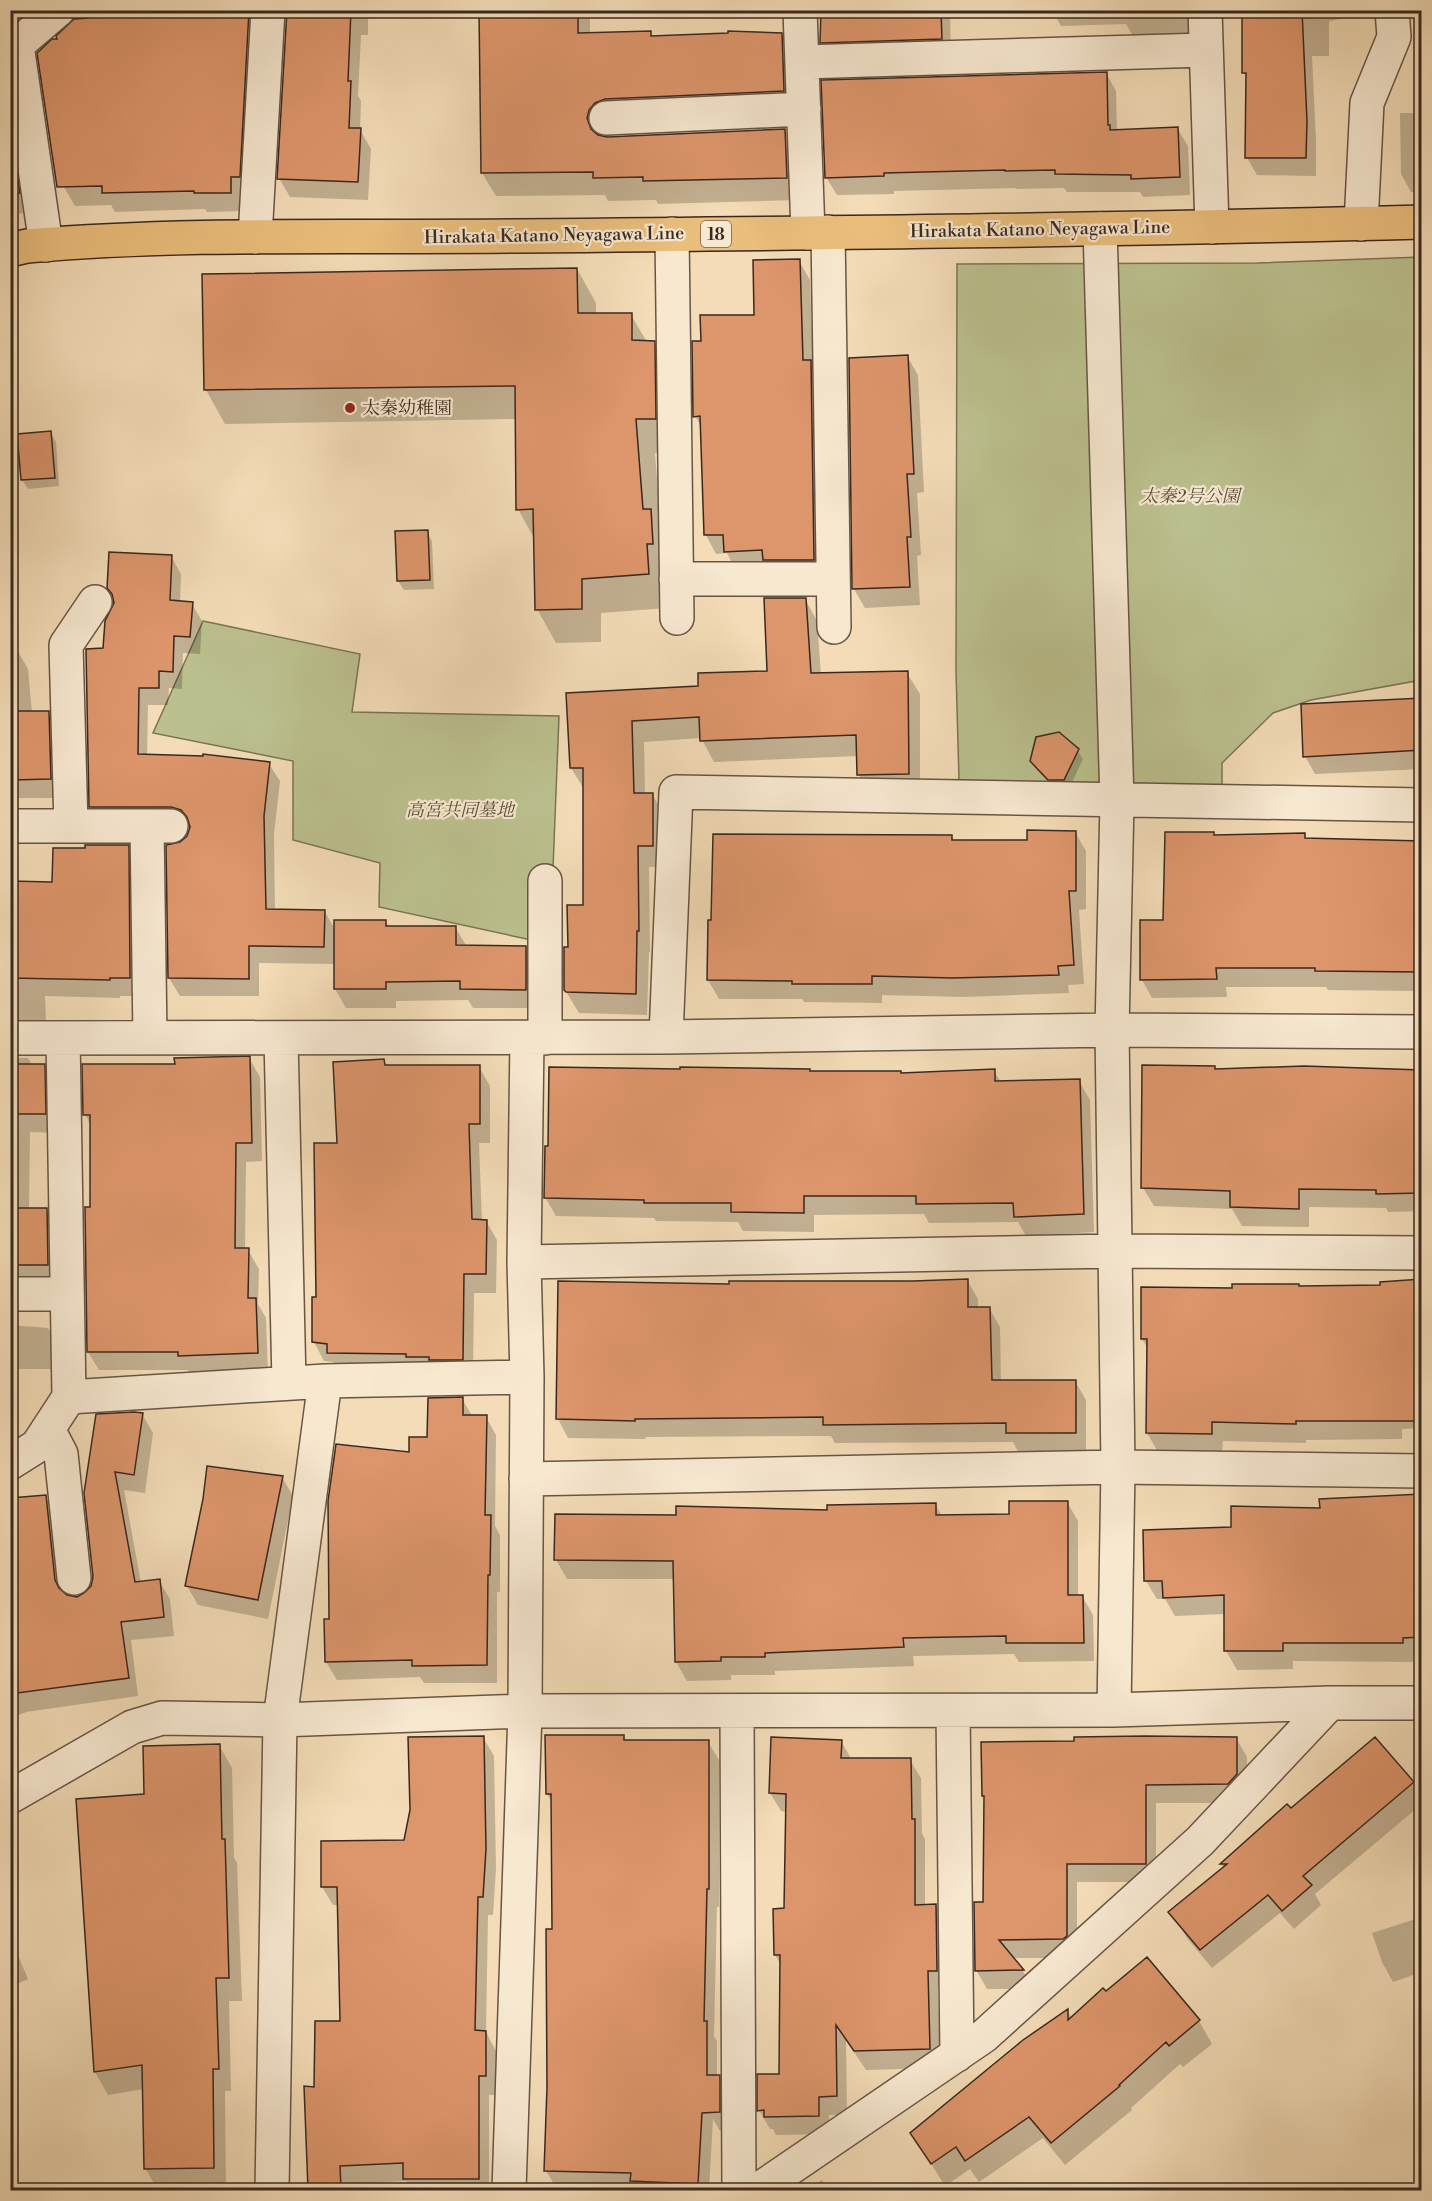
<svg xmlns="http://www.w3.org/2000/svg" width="1432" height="2201" font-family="'Libre Bodoni','Noto Serif JP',serif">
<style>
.green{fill:#bbc08e;stroke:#7a7456;stroke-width:1.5}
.shadow{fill:#0003;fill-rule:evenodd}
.building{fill:#dd956b;stroke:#3a281f;stroke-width:1.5}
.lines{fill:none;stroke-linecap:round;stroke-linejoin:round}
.minor-casing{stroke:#685545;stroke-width:36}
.major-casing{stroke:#3a281f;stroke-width:36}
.minor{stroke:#f7e8d0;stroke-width:33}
.major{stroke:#eabe7c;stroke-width:33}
.poi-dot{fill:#8f2418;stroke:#f7e8d0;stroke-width:2}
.labels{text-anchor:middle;stroke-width:4.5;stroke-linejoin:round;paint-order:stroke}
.shield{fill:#f7e8d0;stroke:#736254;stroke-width:1.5}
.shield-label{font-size:16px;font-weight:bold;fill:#3a281f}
.street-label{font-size:18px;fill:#3a281f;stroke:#f7e8d0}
.poi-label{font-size:18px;fill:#3a281f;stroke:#f7e8d0;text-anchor:start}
.park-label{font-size:18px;font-style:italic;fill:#5a4e3b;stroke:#f7e8d0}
</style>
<rect width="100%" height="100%" fill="#f3dcb7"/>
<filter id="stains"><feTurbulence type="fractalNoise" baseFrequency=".00333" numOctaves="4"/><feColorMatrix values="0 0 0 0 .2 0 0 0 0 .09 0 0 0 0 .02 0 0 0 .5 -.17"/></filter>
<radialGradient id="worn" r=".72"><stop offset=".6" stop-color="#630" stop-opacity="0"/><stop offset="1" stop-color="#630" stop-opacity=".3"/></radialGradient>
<path class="green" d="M1421 257V680L1311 700 1273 713 1222 763V789L977 783 959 780 956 671 957 264 1257 263Z
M203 621 360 654 352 712 559 716 550 944 379 907 380 863 293 840V761L153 733Z"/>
<path class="shadow" d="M78 10H277L242 211 207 212 205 209 115 212 111 205 75 206 64 187 71 25 77 16Z
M282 10H368V35H361L358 96 361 101 360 130 371 149 368 200 290 197 279 178 288 12Z
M481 10H588L590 15V34L650 33 653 37 781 34 795 57 797 114 609 126 601 137 785 130 798 153 800 200 658 204 656 200 608 201 605 195 496 196 482 173ZM585 111 598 135H595L582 113Z
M823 10H950L951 57 832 60 821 42Z
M1052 10H1188L1189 41 1137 43 1126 24 1061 26Z
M1244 10H1396L1329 21V56H1312L1316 140V176L1257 175 1247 158V78L1244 73Z
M1106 73 1116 91 1117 131 1177 128 1188 146 1190 195 1143 197 1140 192H1067L1064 188 1017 189 1016 188 894 191V194L837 195 826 177Z
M10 85 23 213 10 216Z
M1400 113H1422V192H1411L1401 174Z
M799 261 810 280 813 365 821 380 824 579 736 571 727 553 716 554 706 535 702 428 695 416 702 343 756 316Z
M577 269 596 303V315H631L647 342H654L673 376 674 452 655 453 667 608 601 613V642L556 643 537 609 535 540 518 509 517 419 225 424 206 390 204 275Z
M907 356 918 375 924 492 917 493 921 555 917 556 920 605 865 608 854 589 850 359Z
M51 433 56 442 59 486 28 489 22 480Z
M427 532 432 541 434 589 404 590 398 581 396 533Z
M171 556 181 574 180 603 192 604 202 621 200 654 183 653 182 689 169 688 168 705H148L147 756 269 764 280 781 274 834 275 911 325 912 336 931 385 921 389 927H455L467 947 525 948 536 966V1008H473L468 1000 396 1001V1008H346L335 989 336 964 259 963V996H180L169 978 181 844 188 837 191 827 182 824H101L91 807 105 649Z
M805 599 817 621 821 675 907 673 920 694V795L871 796 859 775 858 756 714 762 701 738 644 742 645 794H652L664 815V867H649L650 952H649L647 1015 579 1013 565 990 569 948 585 906 584 789 571 768 568 695 700 688 769 672Z
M17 650 28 669 32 713H48L59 731 61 798H10V651Z
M1414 691H1422V769L1315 774 1305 756 1414 700Z
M1077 750 1083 759 1069 789 1054 788 1037 770 1031 761Z
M1075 832 1086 851V909L1079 910 1084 984 1068 985 1069 993 964 997 882 995V1003L804 1002 802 999H719L708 980 951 836 954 841 1028 842Z
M1213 834 1215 836 1304 834 1307 840 1422 842V997L1416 991 1328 990 1326 987H1226L1227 997 1152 998 1142 980 1165 921Z
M128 846 138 865 140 996H120V998L45 996 46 1021 37 1022 10 1041V883H54Z
M10 1058H28L32 1065H44L54 1084 55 1133 30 1132 29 1209H46L57 1228 58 1283 10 1284Z
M249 1058 260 1077 262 1161 246 1162 245 1250H248L259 1269 258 1304 266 1318 268 1372 190 1374 188 1370H99L88 1352 91 1126 85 1114 176 1066Z
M384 1060 387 1067H479L490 1086V1143H479L482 1221H486L497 1240 496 1293H474L473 1378 339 1372 333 1362 324 1361 314 1342 317 1298 339 1145Z
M1419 1063H1422V1211L1388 1212 1386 1208 1309 1207V1227L1242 1226 1232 1209 1154 1206 1143 1188 1214 1067 1216 1071 1419 1072Z
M994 1071 1001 1082 1079 1081 1090 1100 1094 1232 1026 1236 1018 1222 929 1223 924 1214 814 1215V1232L743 1231 738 1222 656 1221 654 1218 556 1216 545 1197 811 1073 901 1074Z
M967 1280 978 1299V1309L989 1308 1000 1327 1001 1382 1075 1381 1086 1400V1451L1018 1452 1013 1442 835 1443 831 1436 646 1437 645 1439 568 1438 558 1419 731 1286Z
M1422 1281V1428L1402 1429V1439L1306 1440V1443L1223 1441 1222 1452H1158L1147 1433 1149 1350 1142 1339 1300 1288 1382 1286Z
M10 1325 48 1328 58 1345V1369H10Z
M462 1399 473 1417H486L496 1435 495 1526 500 1535V1592H497V1683H424L420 1677 337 1680 326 1662 330 1620 410 1453 429 1438Z
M142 1414 153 1433 145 1493 124 1490 141 1583 159 1581 170 1599 174 1636 131 1640 138 1696 26 1712 10 1719V1499L46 1497 57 1516 65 1596 77 1598 85 1595 92 1587 94 1577 85 1493Z
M282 1477 293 1496 268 1619 198 1605 187 1586Z
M1067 1502 1078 1521V1596H1082L1093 1615 1094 1661 1019 1662 1014 1654 913 1656 914 1666 775 1671V1675H731V1680L687 1681 676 1662 675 1579H567L556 1560 678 1516 829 1511 935 1504 942 1516H1011Z
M1422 1537V1656H1413V1662L1293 1661V1669L1237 1670 1226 1651 1225 1614 1175 1616 1165 1599H1157L1146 1581Z
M483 1737 494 1756 496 1869 493 1915H488L486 2032 496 2051V2095H489V2190H411L406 2181 350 2184V2190H310L305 2087 316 2088 341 2023 339 1905H333L322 1887 406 1842Z
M623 1737 626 1742H708L719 1760V1907H717L714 2036 717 2041V2076H719L730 2095V2130L720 2131 713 2119 709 2190 557 2189 546 2171 554 1930 553 1804 547 1794Z
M1236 1738 1247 1757V1793L1238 1803H1156V1882H1077V1955L1074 1958H1012L1023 1971 1033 1989H987L976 1970 985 1904V1800L983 1796Z
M1375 1739 1413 1783 1422 1799V1804L1315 1894 1321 1905 1294 1929 1280 1913 1212 1968 1187 1938 1176 1919 1224 1868 1221 1864 1287 1806 1291 1810Z
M841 1741 852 1760H910L921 1778 922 1834 925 1839V1906L936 1905 946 1924 947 1990H938L940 2068 866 2070 846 2040 847 2115H829V2134L776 2135 773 2129H770L759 2110 781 2075V1965L775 1955 786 1910 787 1812 781 1811 770 1793Z
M219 1745 232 1768 234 1858 237 1863 242 2001H229L231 2091H225L226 2190H158L145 2168 144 2089 108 2095 95 2072 145 1795Z
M1422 1917V1972L1393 1982 1382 1962 1372 1933Z
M10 1937 28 1979 10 1987Z
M1106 1993 1199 2021 1212 2044 1183 2067 1180 2064 1131 2108 1132 2110 1065 2165 1043 2138 979 2182 970 2169 945 2186 912 2133 1067 2011 1072 2018Z
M822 2180 829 2190H805Z"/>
<path class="building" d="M249 10 240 177H231V193H194V191L102 193V186L57 187 37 53 52 39H57L56 36 74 19 88 18V16L132 15V11Z
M287 10H351L348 81H351L349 128H361L358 182 277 179Z
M479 10H578V33L651 31V36L728 33V31L782 33 784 91 605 99 595 103 589 110 587 118 591 129 598 135 607 137 785 129 787 178 643 181V177L593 178V172L481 173Z
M821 10H941L942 39 820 43Z
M1242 10H1302L1307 121 1306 158H1245L1246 73H1242Z
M1107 72 1108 125H1110V130L1178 127 1180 177 1131 179V175L1055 174V170L1005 171V170L884 173V176L825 178 821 80Z
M10 131 20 193 10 195Z
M800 259 803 360H811L814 560H763L762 550 724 552 723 535H704L700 416 693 417 692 341H701L700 315H754L753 260Z
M577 268 578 313H632V340L655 341 656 419H636L643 509H651L653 544H647L649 574 582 579V609L535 610 533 509 516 510 515 386 204 390 202 274Z
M908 355 914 474H907L911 537H907L910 587 852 589 849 358Z
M51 431 55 478 21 480 17 434Z
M428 530 430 580 397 581 395 531Z
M109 552 172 555 170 600 193 602 190 637 174 636 173 672 159 671V688H139L138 754 203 756V754L270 762 264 816 266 909 325 910 324 947 249 946V979L168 978 166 845 180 842 187 836 190 827 187 817 181 810 171 807H89L86 649 103 648 105 621 114 603 112 594 107 588Z
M764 598H806L811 673 908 671 909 774 857 775 856 735 700 741 699 717 632 721 634 793H653V846H638L639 931H637L636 994 566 992 564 990V947H568L567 905H583V768H570L566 693 698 686V673L767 671Z
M1422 698V750L1303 757 1301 704Z
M10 711H49L51 779 10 780Z
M1059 732 1079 749 1064 780H1048L1030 761 1036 737Z
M1027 830 1076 831V891H1069L1074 965 1058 966 1059 975 953 978 872 976V984H792V981L707 980 708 920H711L713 834 952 835V840H1027Z
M1165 832H1214V835L1305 833V838L1422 841V972L1315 971V968H1216L1217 979 1140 980V920H1163Z
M85 845H129L130 978H110V980L10 978V881L52 882 53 848H85Z
M334 920H386V926H456V945L526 946V990L460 989V981L386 982V989H334Z
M250 1056 252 1143H236L235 1248H249L248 1298H256L258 1353 178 1356V1352H87L85 1207H90V1115H83L82 1064H175L174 1058Z
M384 1059 385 1065H480V1124H469L472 1219 487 1220 486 1274H464L463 1360H429V1357H406V1354L327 1353V1344L312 1342V1297H316L314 1143H337L333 1062Z
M10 1064H45L46 1114H10Z
M1142 1065 1215 1066V1069L1304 1066 1422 1070V1193L1376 1194V1190L1299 1189V1209L1230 1207V1191L1141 1188Z
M549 1067 680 1069V1067L810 1069V1071H901V1073L995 1069V1081L1080 1079 1084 1214 1014 1217 1013 1203 916 1204V1196H804V1213L731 1212V1203H644V1200L544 1198 545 1146H548Z
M10 1208H47L48 1265H10Z
M968 1279V1307H990L992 1380H1076V1433H1006V1423L823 1425V1417L635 1419V1421L556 1419 558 1281 729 1284V1281H913Z
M1422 1279V1421H1296V1424L1212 1422V1434L1146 1433 1147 1339H1141V1287L1232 1288V1284H1299V1286L1380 1285V1282Z
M463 1397V1415H487L485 1515H491L490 1575H488L487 1665 412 1666V1660L325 1662 324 1619H329L328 1501 336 1444 409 1452V1437H427L428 1398Z
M134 1412 143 1413 134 1475 115 1472 135 1582 160 1579 164 1617 121 1622 129 1678 10 1694V1498L46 1495 55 1580 59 1588 67 1595 77 1597 84 1593 91 1586 93 1577 84 1493 96 1414Z
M207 1466 283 1476 258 1600 185 1586 203 1499Z
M1422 1494V1637L1403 1638V1643H1283V1651H1224V1595L1163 1598 1162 1581H1144L1143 1530 1231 1527V1506L1320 1508 1319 1499Z
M1009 1501H1068V1595H1083L1084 1643H1006V1636L903 1638 904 1647 765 1653V1657H721V1661L675 1662 673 1561 554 1560 555 1514 676 1515V1506L827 1510V1505L936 1503V1515L1009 1514Z
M545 1735H624V1740H709V1889H707L704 2021H707V2075H720V2112L702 2113 698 2184 630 2181 631 2173 544 2171 547 2087 546 1929H552L551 1794H546Z
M484 1736 486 1849 483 1897H478L475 2030 486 2031V2076H479V2179H403V2163L340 2166 341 2190H308L304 2086 314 2087 315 2021H340L337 1887H321V1841L404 1840 410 1810 408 1737Z
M1145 1736 1237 1737V1774L1228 1784 1146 1785V1864H1067V1936L1063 1939 999 1940 1024 1970 975 1971 974 1902H983L984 1796H982L981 1742 1074 1741V1737Z
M771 1737 842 1740 841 1758H911L912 1819H915V1905L936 1904 937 1971H928L930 2049 854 2051 836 2025 837 2096 819 2097V2116L764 2117V2110L757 2111V2074H779L780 1955H774L773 1909 784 1908 786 1794 769 1793Z
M1375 1737 1414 1782 1303 1876 1312 1885 1282 1911 1268 1895 1200 1950 1168 1912 1227 1864H1220L1287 1804 1291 1808Z
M220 1744 222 1839H225L229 1978H216L219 2069H213L214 2168 144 2169 142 2065 94 2072 76 1799 144 1794 143 1746Z
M1147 1957 1200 2020 1169 2046 1166 2042 1119 2085 1120 2086 1051 2143 1029 2117 965 2161 956 2147 931 2164 910 2133 1023 2040 1068 2009V2020L1103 1988 1106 1991Z"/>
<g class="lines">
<g class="minor-casing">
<path id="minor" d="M800 10 808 233
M1205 10 1212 227
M802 62 1205 50
M606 118 804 109
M1361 224 1367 103 1394 37 1392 10
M1100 229 1117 801 1112 1030 1118 1467 1114 1710
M828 232 834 627
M672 234 677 618
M255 237 268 10
M46 245 17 45 58 10
M676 579H833
M10 826H171
M71 826 66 645 95 602
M147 826 150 1038
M545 881V1038
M666 1037 676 792 1422 805
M10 1038 666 1037 1112 1030 1422 1032
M63 1038 69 1397
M281 1038 289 1383
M527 1038 524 1262 527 1377 325 1381 280 1720 525 1711 1114 1710 1330 1703H1422
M524 1262 1115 1251 1422 1253
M10 1294H67
M48 1429 61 1454 74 1578
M10 1463 37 1446 69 1397 325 1381
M526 1479 1118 1467 1422 1471
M737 1711 739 2190
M953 1711 957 2055
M10 1797 132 1727 162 1718 280 1720 272 2190
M509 2190 525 1711 527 1377
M758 2190 984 2036 1200 1841 1330 1703"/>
</g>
<g class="major-casing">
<path id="major" d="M10 250 27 246C190 232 354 238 517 236 819 233 1120 230 1422 222"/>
</g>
<use href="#minor" class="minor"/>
<use href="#major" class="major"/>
</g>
<circle class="poi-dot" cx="350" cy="408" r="6"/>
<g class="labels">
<rect class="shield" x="701" y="221" width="30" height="26" rx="4.5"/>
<g class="shield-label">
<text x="716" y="240">18</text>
</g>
<g class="street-label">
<text transform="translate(1040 229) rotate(-1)" y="6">Hirakata Katano Neyagawa Line</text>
<text transform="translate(554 235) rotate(-1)" y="6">Hirakata Katano Neyagawa Line</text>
</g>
<g class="poi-label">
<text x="362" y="414">太秦幼稚園</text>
</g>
<g class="park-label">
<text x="1190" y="502">太秦2号公園</text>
<text x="460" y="816">高宮共同墓地</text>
</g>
</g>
<rect width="1432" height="2201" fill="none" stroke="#f3dcb7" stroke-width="36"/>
<rect x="12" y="12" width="1408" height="2177" fill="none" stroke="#3a281f" stroke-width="3"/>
<rect x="18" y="18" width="1396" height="2165" fill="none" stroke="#3a281f" stroke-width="1.5"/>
<rect width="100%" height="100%" filter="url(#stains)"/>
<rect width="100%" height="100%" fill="url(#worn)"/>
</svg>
